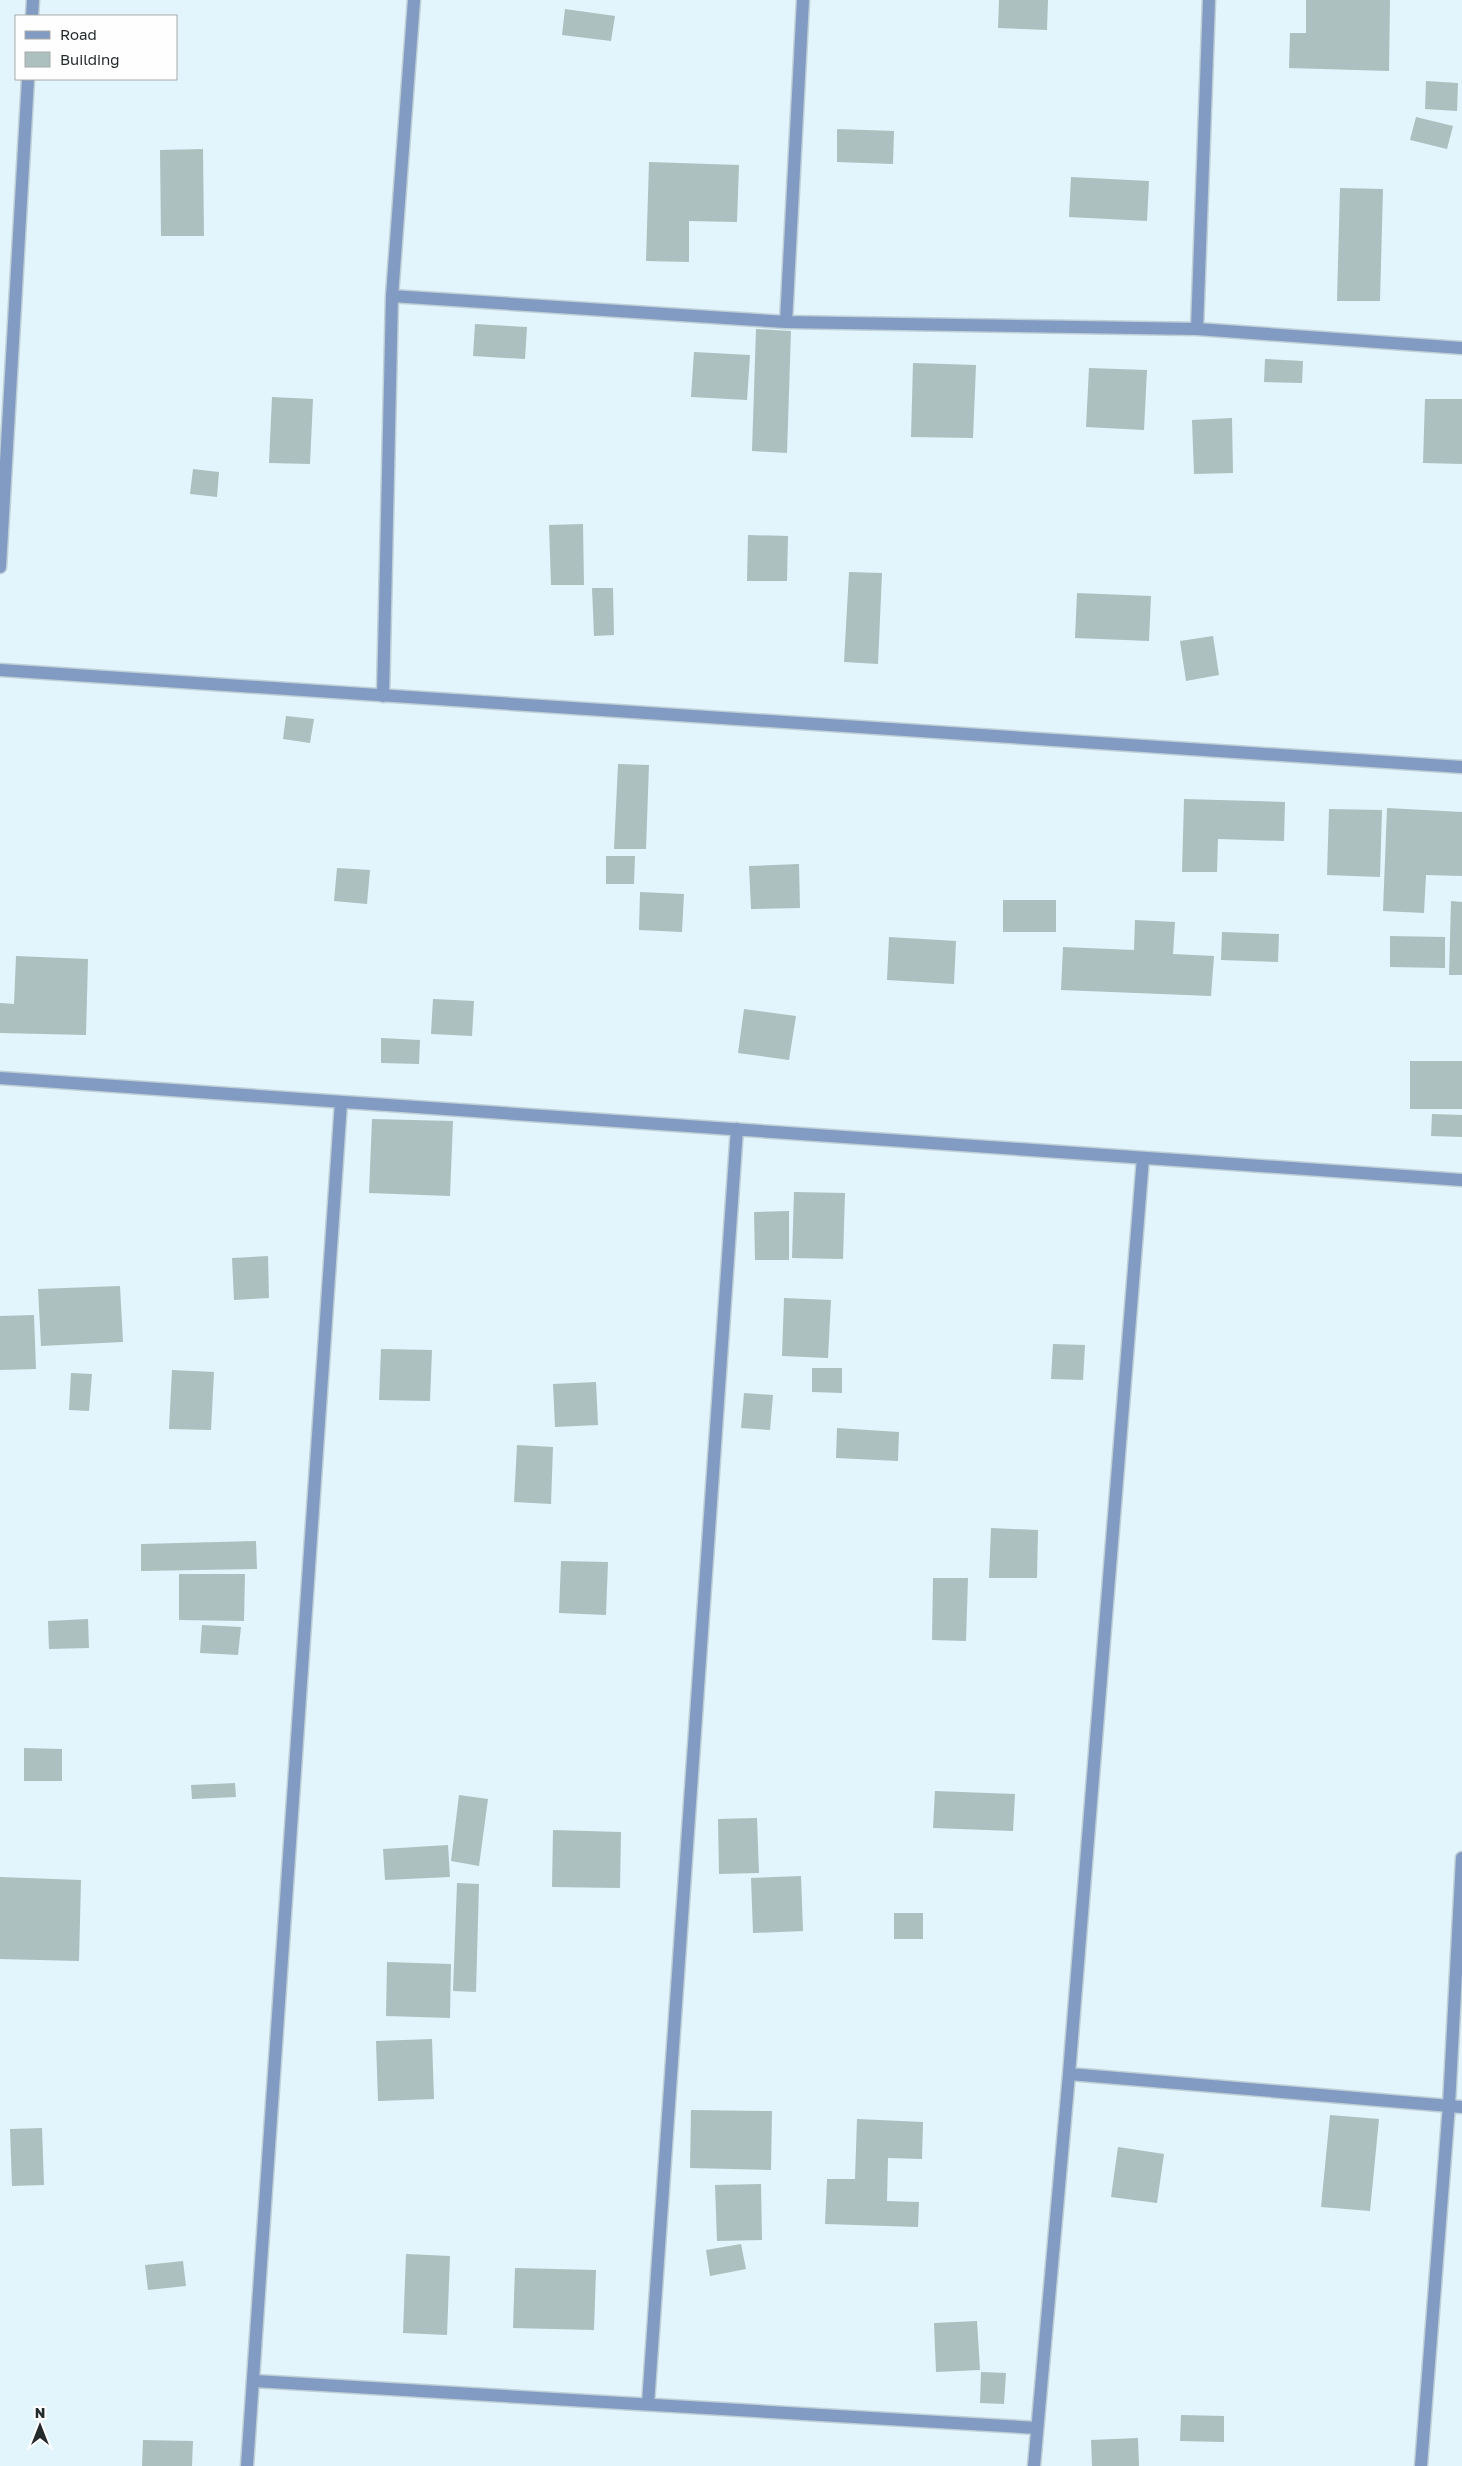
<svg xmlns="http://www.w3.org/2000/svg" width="1462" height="2466" font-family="'Golos Text',sans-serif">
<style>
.building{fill:#acc0bf}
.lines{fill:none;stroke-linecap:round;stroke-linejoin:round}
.street-casing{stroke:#c0d0d7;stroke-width:15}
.street{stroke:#829bc2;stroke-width:12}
</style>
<rect width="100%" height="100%" fill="#e2f4fc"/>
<path class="building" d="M999 0H1048L1047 30 998 28Z
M1306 0H1390L1389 71 1289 68 1290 33H1306Z
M565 9 615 16 611 41 562 35Z
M1426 81 1458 83 1457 111 1425 109Z
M1416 117 1453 126 1447 149 1410 140Z
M837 129 894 131 893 164 837 162Z
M203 149 204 236H161L160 150Z
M649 162 739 165 737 222 689 221V262L646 261Z
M1071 177 1149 181 1147 221 1069 217Z
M1340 188 1383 189 1380 301H1337Z
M475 324 527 327 525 359 473 356Z
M756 329 791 331 787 453 752 451Z
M694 352 750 355 747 400 691 397Z
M1265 359 1303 361 1302 383 1264 382Z
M913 363 976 365 973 438 911 437Z
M1089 368 1147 370 1144 430 1086 427Z
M272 397 313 399 310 464 269 463Z
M1425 399H1462V464L1423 463Z
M1232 418 1233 473 1194 474 1192 420Z
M193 469 219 472 217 497 190 494Z
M583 524 584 585H551L549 525Z
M748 535 788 536 787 581H747Z
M849 572 882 573 878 664 844 662Z
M592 588H613L614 635 594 636Z
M1077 593 1151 596 1149 641 1075 638Z
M1213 636 1219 675 1186 681 1180 641Z
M286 716 314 719 310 743 283 739Z
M618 764 649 765 646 849H614Z
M1184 799 1285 802 1284 841 1218 839 1217 872H1182Z
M1387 808 1462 812V876L1426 875 1424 913 1383 911Z
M1329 809 1382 810 1380 877 1327 875Z
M606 856H635L634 884H606Z
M799 864 800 908 751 909 749 866Z
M337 868 370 870 367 904 334 901Z
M640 892 684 894 682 932 639 930Z
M1003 900H1056V932H1003Z
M1451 901 1462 902V975H1449Z
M1135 920 1175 922 1173 954 1214 956 1211 996 1061 990 1063 947 1134 950Z
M1222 932 1279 934 1278 962 1221 960Z
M1390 936 1445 937V968L1390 967Z
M889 937 956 941 954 984 887 980Z
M16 956 88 959 86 1035 0 1033V1003L14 1004Z
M433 999 474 1001 472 1036 431 1034Z
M744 1009 796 1016 789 1060 738 1053Z
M381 1038 420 1040 419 1064 381 1063Z
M1410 1061H1462V1109H1410Z
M1432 1114 1462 1115V1137L1431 1136Z
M372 1119 453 1121 450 1196 369 1193Z
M794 1192 845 1193 843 1259 792 1258Z
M789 1211V1260H755L754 1212Z
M268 1256 269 1298 234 1300 232 1258Z
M120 1286 123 1342 41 1346 38 1289Z
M784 1298 831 1300 828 1358 782 1356Z
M34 1315 36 1369 0 1370V1316Z
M1053 1344 1085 1345 1083 1380 1051 1379Z
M381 1349 432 1350 430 1401 379 1400Z
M812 1368H842V1393L812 1392Z
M172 1370 214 1372 211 1430 169 1429Z
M71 1373 92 1374 89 1411 69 1410Z
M596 1382 598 1425 555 1427 553 1384Z
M744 1393 773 1395 770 1430 741 1428Z
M837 1428 899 1432 898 1461 836 1458Z
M517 1445 553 1447 551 1504 514 1502Z
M991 1528 1038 1530 1037 1578H989Z
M256 1541 257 1569 141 1571V1544Z
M561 1561 608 1562 606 1615 559 1613Z
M179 1574H245L244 1621 179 1620Z
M933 1578H968L966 1641 932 1640Z
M88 1619 89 1648 49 1649 48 1621Z
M202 1625 241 1627 238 1655 200 1653Z
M24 1748 62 1749V1781H24Z
M235 1783 236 1797 192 1799 191 1785Z
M935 1791 1015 1794 1013 1831 933 1828Z
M459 1795 488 1799 479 1866 451 1861Z
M757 1818 759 1873 719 1874 718 1819Z
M553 1830 621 1832 620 1888 552 1887Z
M448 1845 450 1877 385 1880 383 1849Z
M801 1876 803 1931 753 1933 751 1878Z
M0 1877 81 1880 79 1961 0 1959Z
M457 1883 479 1884 476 1992 453 1991Z
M894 1913H923V1939H894Z
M387 1962 451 1964 450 2018 386 2016Z
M432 2039 434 2099 378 2101 376 2041Z
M691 2110 772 2111 771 2170 690 2168Z
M1330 2115 1379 2119 1370 2211 1321 2207Z
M857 2119 923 2122 922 2159 888 2158 887 2201 919 2202 918 2227 825 2224 827 2179H855Z
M42 2128 44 2185 12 2186 10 2129Z
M1118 2147 1164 2154 1157 2203 1111 2197Z
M761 2184 762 2240 717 2241 715 2185Z
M741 2244 746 2269 710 2276 706 2250Z
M406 2254 450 2256 447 2335 403 2333Z
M183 2261 186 2286 148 2290 145 2265Z
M515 2268 596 2270 594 2330 513 2328Z
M977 2321 980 2370 936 2372 934 2323Z
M981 2372 1006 2373 1004 2404 980 2403Z
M1181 2415 1224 2416V2442L1180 2441Z
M1138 2438 1139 2466H1092L1091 2440Z
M143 2440 193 2441 192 2466H142Z"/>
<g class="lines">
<g class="street-casing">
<path id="street" d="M32 16 33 0
M392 296 786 322 1197 329 1462 348
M786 322 803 0
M1197 329 1209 0
M0 567 28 79
M0 670 1462 767
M383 696 392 296 414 0
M0 1078 1462 1180
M1069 2074 1462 2107
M255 2381 1037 2428
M648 2404 737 1129
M247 2466 341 1102
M1034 2466 1069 2074 1143 1158
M1421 2466 1449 2105 1462 1858"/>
</g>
<use href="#street" class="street"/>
</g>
<rect x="15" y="15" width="162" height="65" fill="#fefefe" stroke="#a7aaaa"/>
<rect x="25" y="31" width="25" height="8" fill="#829bc2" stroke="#a7aaaa"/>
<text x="60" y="40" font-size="15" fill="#242b2d">Road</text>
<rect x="25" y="52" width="25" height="15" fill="#acc0bf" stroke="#a7aaaa"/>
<text x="60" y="65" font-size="15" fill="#242b2d">Building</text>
<g transform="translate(40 2426)" stroke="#fefefe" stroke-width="4" paint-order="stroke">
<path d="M0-4L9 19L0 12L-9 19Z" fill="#242b2d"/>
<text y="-8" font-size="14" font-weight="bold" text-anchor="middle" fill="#242b2d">N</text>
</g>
</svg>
